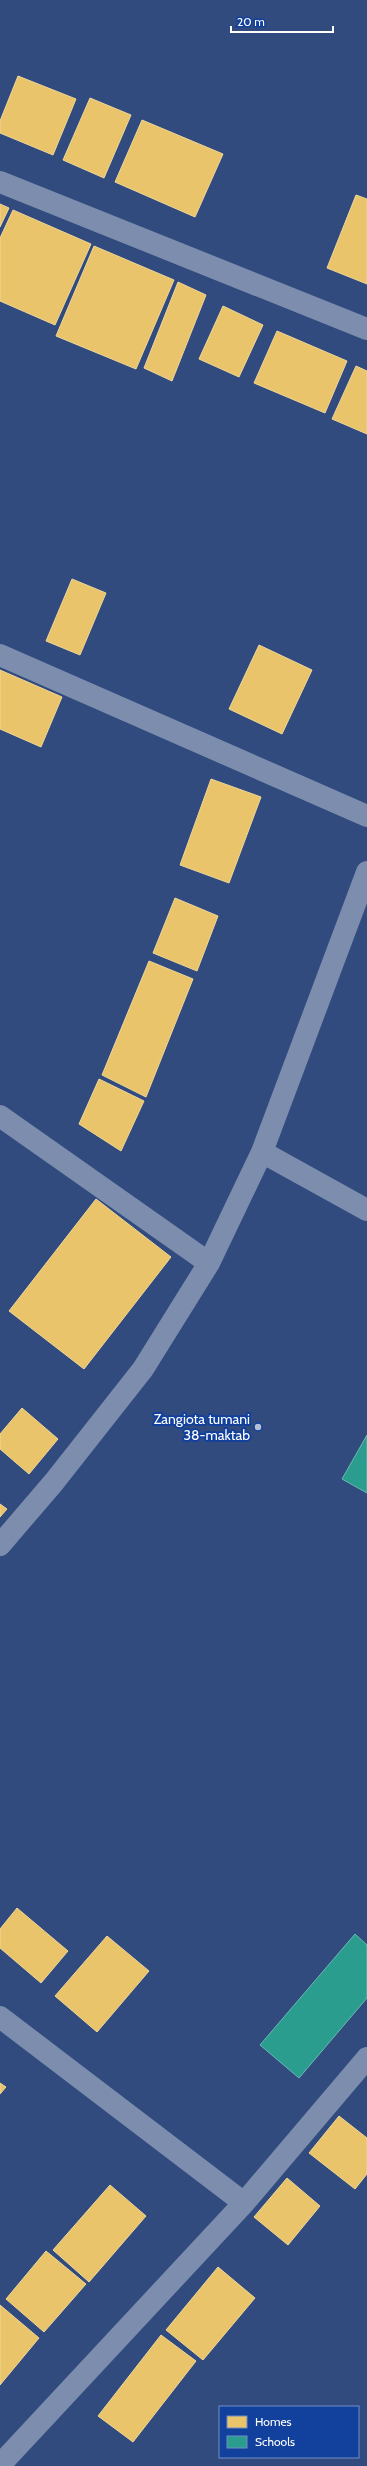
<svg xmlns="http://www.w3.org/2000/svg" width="367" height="2466" font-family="Cabin,sans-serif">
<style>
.homes{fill:#e9c46a;stroke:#f0d697}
.schools{fill:#2a9d8f;stroke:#6abab1}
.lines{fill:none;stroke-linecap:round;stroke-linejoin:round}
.minor{stroke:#7c8dae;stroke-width:22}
.poi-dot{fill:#b7c0d2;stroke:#11419d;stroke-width:1.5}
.labels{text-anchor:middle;stroke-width:4;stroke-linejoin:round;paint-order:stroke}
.poi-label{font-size:14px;fill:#fff;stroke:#11419d;text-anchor:end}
</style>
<rect width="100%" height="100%" fill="#314b7e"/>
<path class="homes" d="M18 76 76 99 53 155 0 133V121Z
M90 98 131 115 104 178 63 160Z
M142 120 223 154 195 217 115 182Z
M356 195 367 199V284L327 268Z
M0 204 9 208 0 227Z
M13 210 91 244 55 325 0 301V238Z
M94 246 174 280 136 369 56 336Z
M178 282 206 295 172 381 144 368Z
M223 306 263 325 239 377 199 359Z
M277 331 347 361 325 413 254 383Z
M356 366 367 371V434L332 419Z
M72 579 106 593 80 655 46 641Z
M259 645 312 670 282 734 229 709Z
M0 670 62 697 41 747 0 729Z
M211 779 261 797 229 883 180 865Z
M175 898 218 916 197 971 153 953Z
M149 961 193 979 146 1097 102 1075Z
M99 1079 144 1101 121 1151 79 1124Z
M96 1199 171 1257 84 1369 9 1311Z
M22 1408 58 1439 29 1474 0 1449V1434Z
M0 1504 7 1509 0 1517Z
M17 1908 68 1951 41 1983 0 1948V1929Z
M107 1936 149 1971 97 2032 55 1996Z
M0 2083 6 2087 0 2094Z
M339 2116 367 2138V2174L355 2189 309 2153Z
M287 2178 320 2206 288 2245 254 2217Z
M110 2185 146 2216 89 2282 53 2250Z
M46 2251 86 2284 44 2332 6 2299Z
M218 2267 255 2298 203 2360 166 2330Z
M0 2305 39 2338 0 2385Z
M161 2335 196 2361 133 2442 98 2416Z"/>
<path class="schools" d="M367 1435V1493L342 1479Z
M355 1934 367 1945V1998L299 2078 260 2045Z"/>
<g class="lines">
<path class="minor" d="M0 182 367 329
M0 655 367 816
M0 1116 209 1263
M262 1152 367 1210
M0 1545 54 1482 143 1369 209 1263 262 1152 367 872
M0 2017 244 2203
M0 2465 244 2203 367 2058"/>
</g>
<circle class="poi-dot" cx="258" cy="1427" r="4"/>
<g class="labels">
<g class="poi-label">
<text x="250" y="1424">Zangiota tumani<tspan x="250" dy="16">38-maktab</tspan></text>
</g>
</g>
<rect x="219" y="2406" width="140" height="52" fill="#11419d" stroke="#708dc4"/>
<rect x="227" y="2416" width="20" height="12" fill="#e9c46a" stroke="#708dc4"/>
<text x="255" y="2426" font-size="12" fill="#ffffff">Homes</text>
<rect x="227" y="2436" width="20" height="12" fill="#2a9d8f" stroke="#708dc4"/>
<text x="255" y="2446" font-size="12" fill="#ffffff">Schools</text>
<path d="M231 26v6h102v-6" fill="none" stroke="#ffffff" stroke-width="2"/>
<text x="237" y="26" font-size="12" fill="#ffffff" stroke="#11419d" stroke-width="3" paint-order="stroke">20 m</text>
</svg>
